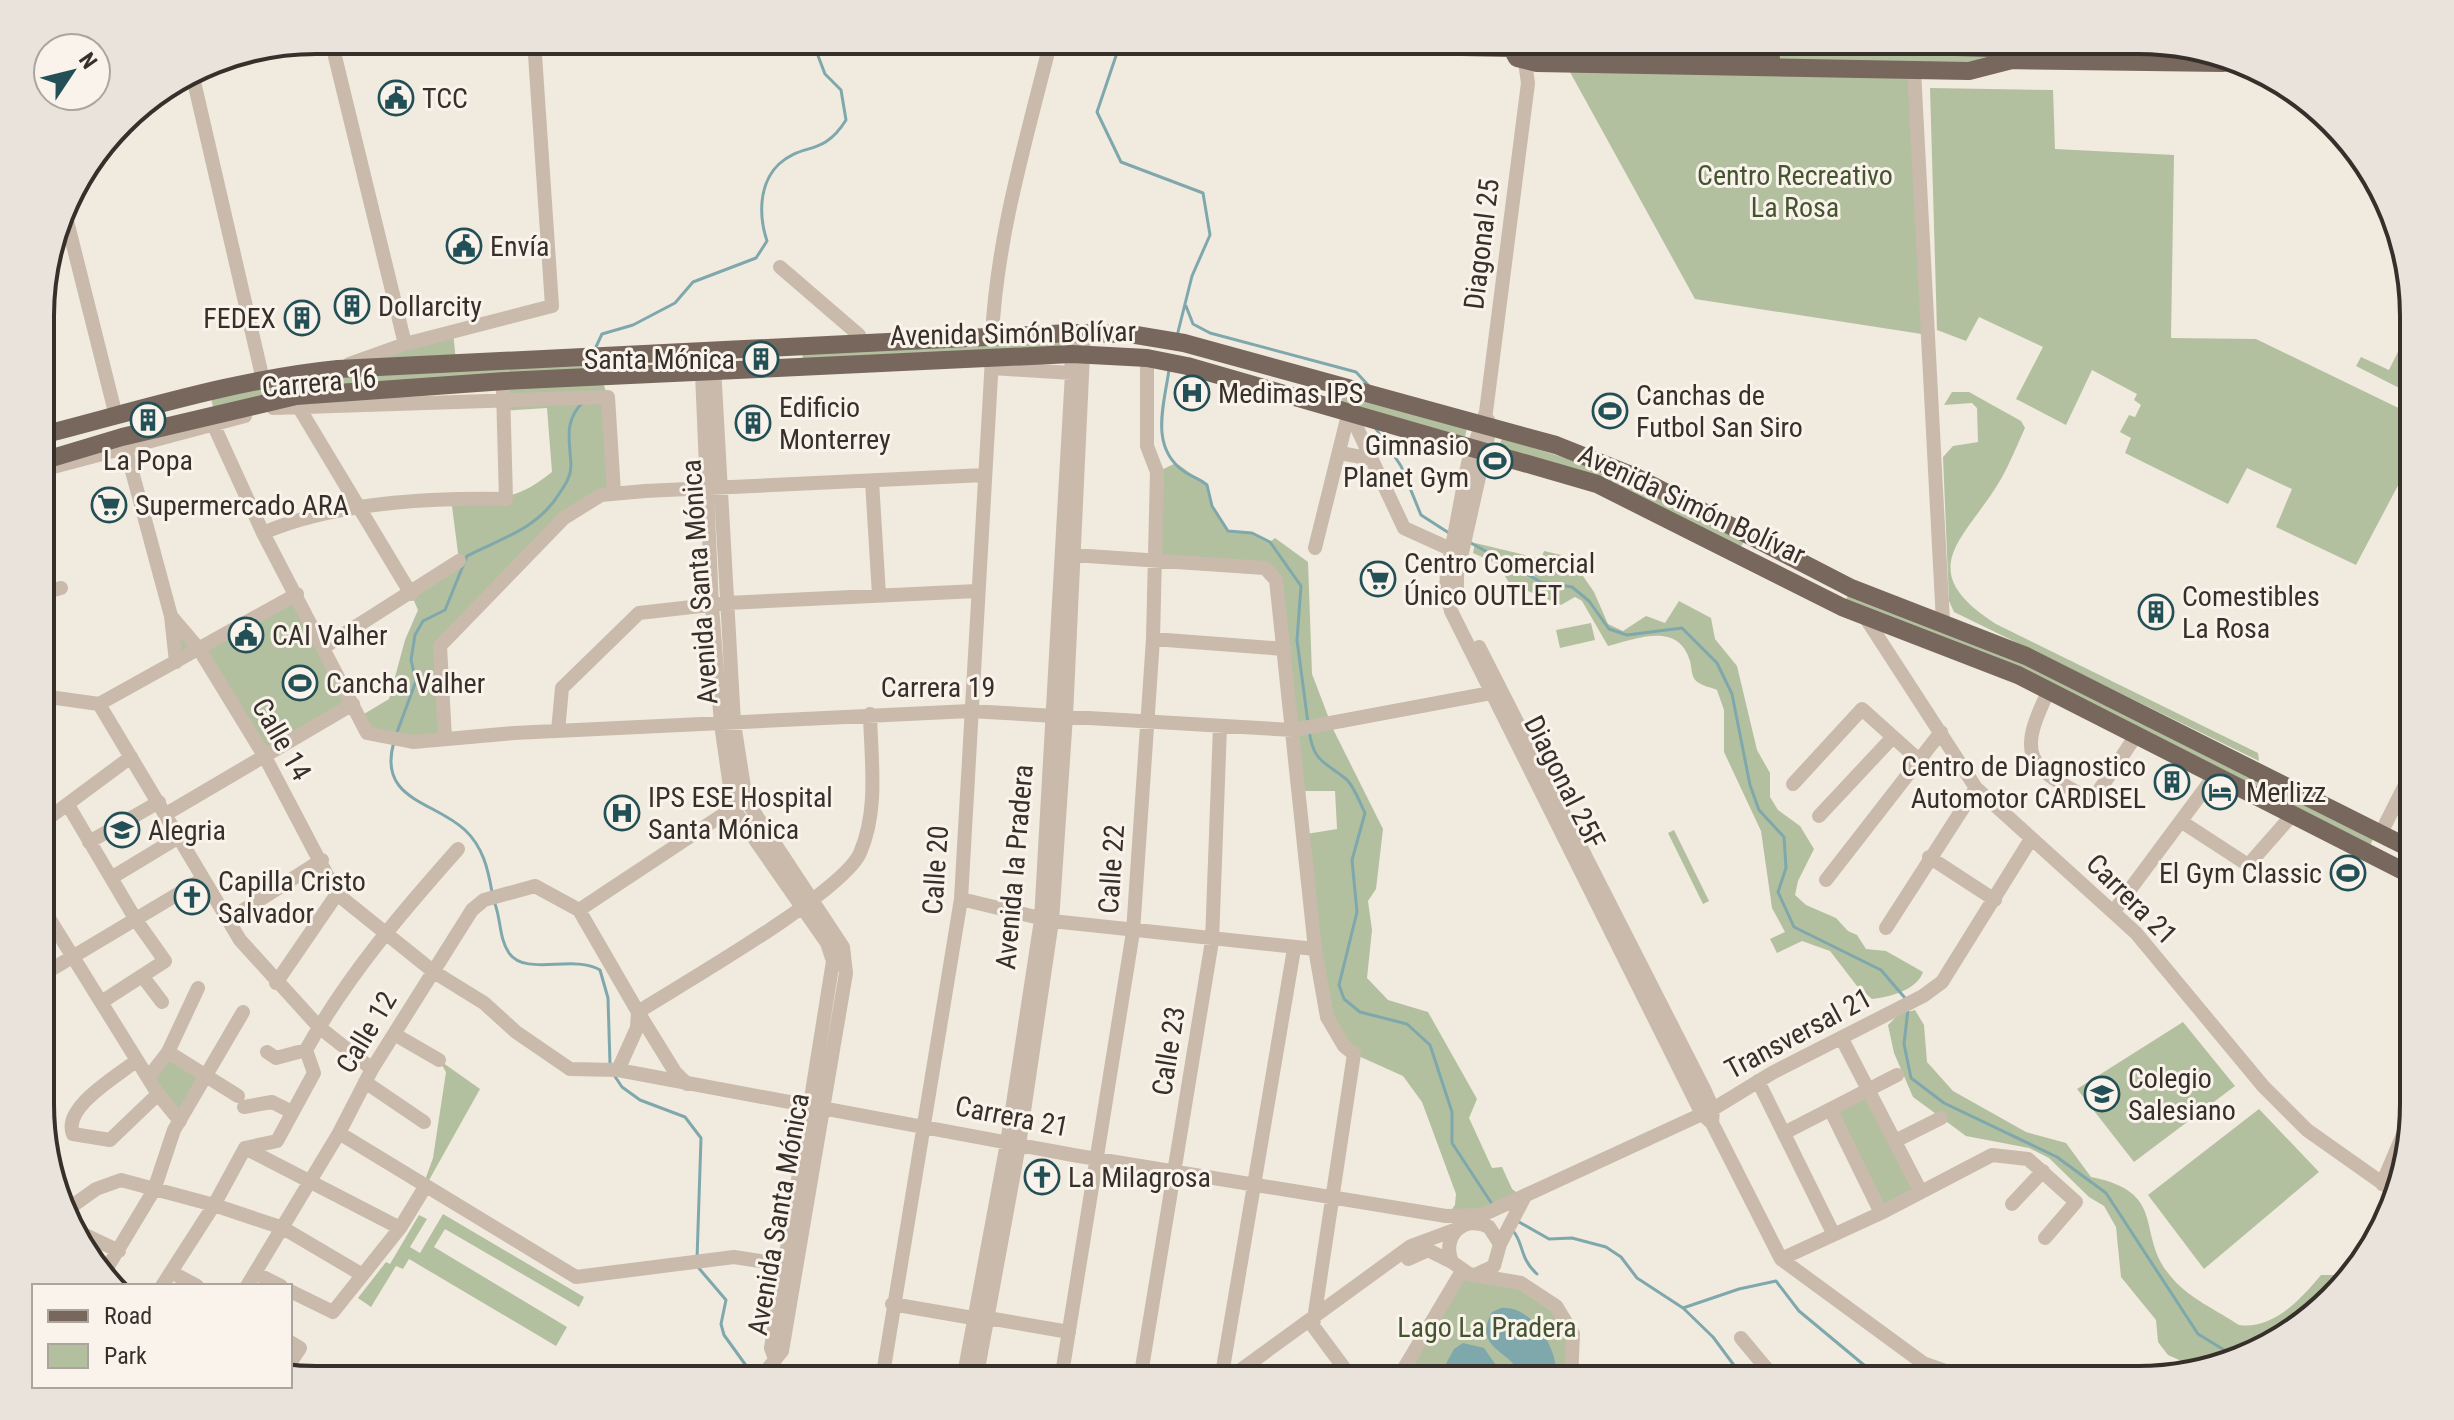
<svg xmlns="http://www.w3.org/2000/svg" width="2454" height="1420" font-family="'Roboto Condensed',sans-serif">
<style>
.green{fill:#b3c09f}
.water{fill:#7fa8ad}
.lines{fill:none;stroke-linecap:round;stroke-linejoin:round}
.stream{stroke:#7fa8ad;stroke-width:3}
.minor{stroke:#c9baab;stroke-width:14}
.major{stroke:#78675c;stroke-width:18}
.major-bridge{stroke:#78675c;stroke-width:18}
.labels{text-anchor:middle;stroke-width:6;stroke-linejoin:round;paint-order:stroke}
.poi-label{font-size:28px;fill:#372f2a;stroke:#f9f3eb;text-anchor:start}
.park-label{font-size:28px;fill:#44542f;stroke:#f9f3eb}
.street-label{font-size:28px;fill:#372f2a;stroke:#f9f3eb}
.rim{fill:none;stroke:#372f2a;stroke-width:4}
</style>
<rect width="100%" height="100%" fill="#f1eadf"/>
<path class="green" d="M1151 40H1877L2045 51 1914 70 1928 335 1695 299 1565 63 1514 55Z
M1930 88 2053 90 2055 149 2174 155 2171 338 2256 339 2413 415V457L2356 565 2276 527 2292 489 2247 468 2228 504 2125 453 2131 438 2120 432 2129 415 2135 417 2141 405 2134 400 2137 394 2092 370 2066 425 2016 399 2043 347 1979 317 1966 341 1937 330Z
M2413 321V395L2356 366 2361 357 2389 370Z
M453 331 456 362 338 369Z
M1071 338 1072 349 803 361 802 351Z
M583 359 582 373 213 407 211 398 294 381Z
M601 377 608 397 614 493 590 500 440 646 445 739 367 733 359 717 389 699 405 640 418 610 411 594 459 561 451 498C496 499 515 502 552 472L547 408 502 411 505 381Z
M1952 392H1969L2021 421 2025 428C2017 445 2010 463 2001 479 1966 539 1910 569 1996 624L2258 753 2259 761 1954 612 1949 601 1943 457 1953 446 1978 442 1977 408 1972 403 1944 405Z
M1344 393 1467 428 1465 437 1341 402Z
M1502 438 1604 470 1745 540 1740 548 1499 447Z
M1176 463 1207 485 1212 506 1228 531 1252 533 1270 542 1275 538 1308 562 1312 674 1333 729 1383 829 1376 889 1368 901 1372 930 1367 978 1388 1000 1428 1012 1477 1099 1469 1118 1492 1168 1502 1167 1512 1189 1524 1198 1481 1215 1450 1212 1455 1205 1456 1194 1422 1102 1403 1076 1354 1054 1334 1031 1300 835 1337 829 1335 791H1297L1272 573 1154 562 1157 472Z
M1475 543 1541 559 1544 551 1570 557 1594 592 1608 624 1623 631 1646 616 1665 623 1679 601 1711 618 1715 639 1737 666 1757 750 1770 773V797L1778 810 1800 826 1814 849 1798 881 1795 895 1806 905 1836 918 1848 931 1857 935 1866 949 1886 951 1923 972C1917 990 1890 997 1872 999L1857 986 1830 951 1802 941 1777 953 1770 939 1785 932 1772 908 1761 831 1724 752V710L1717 690C1711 687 1705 687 1699 683 1691 679 1692 669 1690 661 1678 621 1637 639 1608 646L1582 601 1575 597 1561 605 1509 583 1498 564 1473 553Z
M1849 593 2024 661 2374 837 2370 846 1845 602Z
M297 594 353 704 265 757 199 650 176 662 171 616 199 649Z
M1591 623 1595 640 1560 648 1556 630Z
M1674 830 1709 901 1703 904 1668 833Z
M1915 1010 1924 1025 1927 1062 1953 1091 2026 1132 2066 1143 2091 1177C2171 1193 2133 1235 2173 1279 2189 1298 2218 1311 2239 1325 2273 1330 2301 1299 2321 1275H2344L2276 1343 2195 1367 2168 1355 2158 1342 2156 1320 2121 1277 2116 1227 2104 1206 2089 1197 2049 1158 2029 1148 1966 1136 1913 1097 1894 1053 1888 1025 1899 1014Z
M2183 1022 2235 1086 2134 1162 2077 1089Z
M168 1052 207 1079 180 1121 148 1078Z
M439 1060 480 1089 428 1182 425 1180 433 1158 446 1072Z
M1869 1090 1921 1192 1881 1213 1831 1111Z
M2259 1109 2319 1172 2204 1269 2148 1195Z
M443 1214 584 1297 579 1307 445 1229 434 1247 567 1327 556 1346 409 1259 403 1269 396 1266 371 1307 358 1298 386 1262 390 1264 419 1215 427 1219 410 1247 420 1253Z
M1462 1271 1501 1277 1568 1322 1571 1380H1397Z"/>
<path class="water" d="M1501 1308C1533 1305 1560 1351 1556 1380H1523C1514 1349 1471 1351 1492 1312Z
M1463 1343 1484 1348 1500 1371 1498 1380H1437L1454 1349Z"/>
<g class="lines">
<path class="stream" d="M1120 44 1097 112 1121 162 1203 193 1210 235 1192 276 1177 336
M1186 306 1193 324 1210 333 1356 372 1369 386
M594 351 602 334 633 325 675 303 693 282 756 258 767 241C759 217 758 184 779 164 803 142 823 157 846 120L841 90 825 74 812 40
M1169 370C1164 405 1149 448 1185 472 1192 477 1200 479 1207 485L1212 506 1228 531 1252 533 1270 542 1301 586 1297 640 1308 723
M1376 429 1401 466 1421 515 1449 533
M1471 543 1541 582 1572 587 1589 601 1609 629 1627 635 1682 628 1717 663 1732 694 1750 785 1759 810 1784 837 1786 868 1778 892 1794 927 1881 970 1905 998
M1309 730C1313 762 1324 761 1346 779 1354 786 1360 803 1365 813L1352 860 1357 912 1339 985 1344 999 1360 1012 1407 1024 1430 1045 1452 1112V1143L1494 1207
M396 735 416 681 411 660 415 635 423 621 445 610 467 556C502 538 537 529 559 494 565 485 571 477 571 465 570 441 563 422 583 402
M394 742C377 800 434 801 465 830 483 847 488 869 492 892
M495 904C501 920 499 938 509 953 526 977 573 954 600 970L608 998 610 1064
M1908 1009 1904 1044 1911 1078 1944 1103 2057 1157 2106 1193 2198 1334 2234 1356
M614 1075 622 1087 640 1100 685 1117 701 1138 697 1259
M1519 1222 1549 1239 1572 1238 1606 1247 1621 1257 1637 1278 1683 1308 1713 1337 1739 1372 1740 1380
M1513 1231C1524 1243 1519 1258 1537 1274
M697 1266 726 1300 721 1324 724 1335 755 1378
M1683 1308 1739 1289 1776 1281 1799 1311 1882 1380"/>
<path class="minor" d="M331 40 405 344
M1525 62 1528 83 1486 412 1468 463 1447 573 1446 591 1451 611 1702 1114 1712 1123 1781 1259 1923 1363 1969 1379
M1914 70 1943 622
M192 73 263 380
M64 209 116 416
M780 267 859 335V342
M992 336C997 235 1027 137 1051 40
M713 349 734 723 746 800 843 947 846 973 782 1351 759 1380
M701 350 712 606 721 724 733 808 827 943 833 961 771 1348 775 1359
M349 364 405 344 552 306 534 40
M992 368 1072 373
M298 406 411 594
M273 408 608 397 614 493
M1349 411 1404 528 1457 552
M209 415 263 533 367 733 413 742 514 733 970 711 1293 730 1491 693
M126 449 171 616 176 662
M1340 453 1372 459
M42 470 245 416
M872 481 879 595
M263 533C334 502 430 498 506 499L503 390
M1315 548 1349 411
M1073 555 1265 568 1276 580 1315 949 1327 1017 1344 1046 1354 1054 1313 1326 1353 1380
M42 593 61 588
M1457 599V575L1490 428 1488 420
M171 616 199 649 265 757 337 894 434 972 484 1003 516 1032 570 1069 618 1070 1073 1155 1446 1216 1481 1215
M1865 617 1976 788 2136 933 2263 1086 2307 1130 2392 1190
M1153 639 1285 649
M324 647 459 561
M1479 647 1705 1091 1713 1109 1712 1123
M2049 690C2017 756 2026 765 2087 798H2094L2137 734
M42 696 99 704 297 594
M99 704 240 940 319 1027 372 1069
M558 731 562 688 639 613 727 603 977 591
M445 739 440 646 564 518 601 495 645 491 985 475
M1793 784 1862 709 1920 761
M68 805 136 920 165 961 103 1001
M166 814 353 704
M1819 816 1892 738
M2182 822 2245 863H2250L2293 814
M42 823 131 757
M2381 833 2413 769
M89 842 159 802
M1929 857 1995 900
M111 878 179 837
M1826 880 1941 732
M961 899 1052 921 1315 949
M42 907 158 1094 180 1121
M579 910 739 804
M2114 911 2215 775
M228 920 322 860
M1886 928 1976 788
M42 975 203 879
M143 977 162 1002
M276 983 337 894
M394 1034 439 1060
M1842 1039 1921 1192
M168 1052 238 1096
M267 1052 276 1058 306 1050
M137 1060C118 1076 62 1107 73 1134L110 1140 158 1094
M618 1070 637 1028 638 1012C682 984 842 893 860 853 879 809 871 760 870 714
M148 1078 168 1052 198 988
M1758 1081 1833 1233
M365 1082 424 1122
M244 1107 272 1102 292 1112
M1831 1111 1881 1213
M339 1133 576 1277 734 1257 792 1266
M1784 1133 1897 1075
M1895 1141 1941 1118
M245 1148 400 1228
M2382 1184 2413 1111
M2012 1204 2043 1171
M68 1209 96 1189 121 1180 214 1205 283 1228 361 1274
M1476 1218 1713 1109 1772 1073 1923 996 1942 982 2031 839
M77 1231 119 1251
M1500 1244 1524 1198
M1408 1259 1428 1250 1452 1262
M1781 1259 1881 1213 1992 1155 2028 1159 2076 1202 2045 1238
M171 1272 197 1286
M104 1273 154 1190 174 1130 243 1012
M255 1273 281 1286
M1477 1274 1494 1266 1500 1244 1489 1227C1464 1214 1441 1236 1452 1262L1469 1274 1521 1283 1556 1306 1573 1334 1571 1380
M162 1286 214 1205 245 1148 277 1141 314 1073 306 1050C347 976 402 912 458 849
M247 1286 339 1133 372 1069 472 910 484 900 535 886 579 910 638 1012 675 1072 687 1084
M290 1291 333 1312 400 1228 425 1187
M892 1304 973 1318
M988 1318 1069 1332
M1741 1338 1776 1380
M290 1342 300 1348 290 1363
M882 1380 961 899 992 358
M963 1380 1007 1143 1041 920 1072 373 1070 333
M976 1380 1019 1145 1052 921 1066 716 1084 333
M1061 1380 1133 932 1153 639 1157 472 1147 446V358
M1140 1380 1212 941 1220 727
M1221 1380 1294 949
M1227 1380 1411 1246 1457 1229
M1397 1380 1462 1271"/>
<path class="major" d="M1127 40 1509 48
M1507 40 1517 58 1537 63 1969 71 2012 60
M1704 40 1990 48H2168
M2002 60 2223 63
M42 435C140 410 237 379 338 369L1070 333 1130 334 1184 343 1556 445 1634 476 1851 588 2026 656 2413 850
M42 461 122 437 296 396 505 381 1072 354 1147 358 1187 366 1597 484 1842 607 2018 675 2413 876"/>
<path class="major-bridge" d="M1519 40 1771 58"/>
</g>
<defs>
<g id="civic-ring" transform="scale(1.8)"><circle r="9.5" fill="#f9f3eb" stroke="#225056" stroke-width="1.5"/><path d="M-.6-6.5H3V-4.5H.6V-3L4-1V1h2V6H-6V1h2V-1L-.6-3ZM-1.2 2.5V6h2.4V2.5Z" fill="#225056"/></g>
<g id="building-ring" transform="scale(1.8)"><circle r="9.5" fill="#f9f3eb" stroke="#225056" stroke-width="1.5"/><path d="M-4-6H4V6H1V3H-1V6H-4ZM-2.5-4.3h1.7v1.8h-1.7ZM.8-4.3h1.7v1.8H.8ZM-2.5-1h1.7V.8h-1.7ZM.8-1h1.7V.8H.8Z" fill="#225056"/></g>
<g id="hospital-ring" transform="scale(1.8)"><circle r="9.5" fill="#f9f3eb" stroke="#225056" stroke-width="1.5"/><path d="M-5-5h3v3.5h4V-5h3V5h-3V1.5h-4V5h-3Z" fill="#225056"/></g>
<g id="stadium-ring" transform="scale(1.8)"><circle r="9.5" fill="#f9f3eb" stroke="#225056" stroke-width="1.5"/><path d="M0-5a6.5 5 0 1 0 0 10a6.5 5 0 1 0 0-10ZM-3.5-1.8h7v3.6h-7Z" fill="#225056"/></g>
<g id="supermarket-ring" transform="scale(1.8)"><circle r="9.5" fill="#f9f3eb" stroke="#225056" stroke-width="1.5"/><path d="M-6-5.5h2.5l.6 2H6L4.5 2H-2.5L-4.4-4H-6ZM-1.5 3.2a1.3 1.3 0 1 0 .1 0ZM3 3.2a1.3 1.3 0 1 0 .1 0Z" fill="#225056"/></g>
<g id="hotel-ring" transform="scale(1.8)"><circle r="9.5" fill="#f9f3eb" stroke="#225056" stroke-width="1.5"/><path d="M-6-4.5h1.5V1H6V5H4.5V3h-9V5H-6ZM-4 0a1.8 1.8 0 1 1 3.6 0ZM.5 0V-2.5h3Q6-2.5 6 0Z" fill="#225056"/></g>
<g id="school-ring" transform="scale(1.8)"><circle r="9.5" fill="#f9f3eb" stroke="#225056" stroke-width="1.5"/><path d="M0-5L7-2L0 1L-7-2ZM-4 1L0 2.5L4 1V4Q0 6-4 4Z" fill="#225056"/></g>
<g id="church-ring" transform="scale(1.8)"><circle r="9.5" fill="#f9f3eb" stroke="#225056" stroke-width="1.5"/><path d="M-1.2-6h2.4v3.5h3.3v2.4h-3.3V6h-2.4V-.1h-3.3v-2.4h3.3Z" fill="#225056"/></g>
</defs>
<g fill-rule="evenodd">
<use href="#civic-ring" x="396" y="98"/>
<use href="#civic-ring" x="464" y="246"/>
<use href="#building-ring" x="352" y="306"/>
<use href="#building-ring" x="302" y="318"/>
<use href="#building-ring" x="761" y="359"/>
<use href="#hospital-ring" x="1192" y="393"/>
<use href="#stadium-ring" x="1610" y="411"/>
<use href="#building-ring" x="148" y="420"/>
<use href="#building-ring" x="753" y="423"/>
<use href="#stadium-ring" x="1495" y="461"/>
<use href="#supermarket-ring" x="109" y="505"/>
<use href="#supermarket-ring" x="1378" y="579"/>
<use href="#building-ring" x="2156" y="612"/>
<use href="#civic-ring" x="246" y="635"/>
<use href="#stadium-ring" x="300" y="683"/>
<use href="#building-ring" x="2172" y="782"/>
<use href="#hotel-ring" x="2220" y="792"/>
<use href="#hospital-ring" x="622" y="813"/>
<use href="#school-ring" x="122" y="830"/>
<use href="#stadium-ring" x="2348" y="873"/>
<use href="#church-ring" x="192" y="897"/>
<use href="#school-ring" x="2102" y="1094"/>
<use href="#church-ring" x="1042" y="1177"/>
</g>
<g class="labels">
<g class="poi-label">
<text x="422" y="108">TCC</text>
<text x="490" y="256">Envía</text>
<text x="378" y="316">Dollarcity</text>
<text x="276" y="328" text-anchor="end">FEDEX</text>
<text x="735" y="369" text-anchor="end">Santa Mónica</text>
<text x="1218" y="403">Medimas IPS</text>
<text x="1636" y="405">Canchas de<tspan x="1636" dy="32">Futbol San Siro</tspan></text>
<text x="779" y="417">Edificio<tspan x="779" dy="32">Monterrey</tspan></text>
<text x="1469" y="455" text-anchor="end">Gimnasio<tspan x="1469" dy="32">Planet Gym</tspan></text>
<text x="148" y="470" text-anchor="middle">La Popa</text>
<text x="135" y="515">Supermercado ARA</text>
<text x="1404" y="573">Centro Comercial<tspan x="1404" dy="32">Único OUTLET</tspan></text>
<text x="2182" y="606">Comestibles<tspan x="2182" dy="32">La Rosa</tspan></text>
<text x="272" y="645">CAI Valher</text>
<text x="326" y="693">Cancha Valher</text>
<text x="2146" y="776" text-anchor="end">Centro de Diagnostico<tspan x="2146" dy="32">Automotor CARDISEL</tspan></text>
<text x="2246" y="802">Merlizz</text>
<text x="648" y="807">IPS ESE Hospital<tspan x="648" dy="32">Santa Mónica</tspan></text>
<text x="148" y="840">Alegria</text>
<text x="2322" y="883" text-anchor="end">El Gym Classic</text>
<text x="218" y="891">Capilla Cristo<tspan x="218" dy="32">Salvador</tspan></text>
<text x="2128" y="1088">Colegio<tspan x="2128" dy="32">Salesiano</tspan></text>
<text x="1068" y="1187">La Milagrosa</text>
</g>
<g class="park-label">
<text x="1795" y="185">Centro Recreativo<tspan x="1795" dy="32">La Rosa</tspan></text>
<text x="1487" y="1337">Lago La Pradera</text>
</g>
<g class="street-label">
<text transform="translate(1481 244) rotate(-83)" y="10">Diagonal 25</text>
<text transform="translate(1013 333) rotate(-1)" y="10">Avenida Simón Bolívar</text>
<text transform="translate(319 382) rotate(-5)" y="10">Carrera 16</text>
<text transform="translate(1692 504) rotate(25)" y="10">Avenida Simón Bolívar</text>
<text transform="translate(699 582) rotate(-94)" y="10">Avenida Santa Mónica</text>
<text x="938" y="697">Carrera 19</text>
<text transform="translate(282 739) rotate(60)" y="10">Calle 14</text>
<text transform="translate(1565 782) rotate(63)" y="10">Diagonal 25F</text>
<text transform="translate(1014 867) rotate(-85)" y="10">Avenida la Pradera</text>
<text transform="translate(1111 869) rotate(-86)" y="10">Calle 22</text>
<text transform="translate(935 870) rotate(-86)" y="10">Calle 20</text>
<text transform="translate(2132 899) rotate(45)" y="10">Carrera 21</text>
<text transform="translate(366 1032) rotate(-59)" y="10">Calle 12</text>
<text transform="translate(1798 1033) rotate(-28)" y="10">Transversal 21</text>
<text transform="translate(1168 1051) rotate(-81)" y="10">Calle 23</text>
<text transform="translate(1012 1116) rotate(11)" y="10">Carrera 21</text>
<text transform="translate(778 1214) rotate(-80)" y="10">Avenida Santa Mónica</text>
</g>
</g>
<path d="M0 0H2454V1420H0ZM316 54H2138A262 262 0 0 1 2400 316V1104A262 262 0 0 1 2138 1366H316A262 262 0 0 1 54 1104V316A262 262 0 0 1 316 54Z" fill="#e9e3dc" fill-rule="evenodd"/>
<path class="rim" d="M316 54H2138A262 262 0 0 1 2400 316V1104A262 262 0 0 1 2138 1366H316A262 262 0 0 1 54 1104V316A262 262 0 0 1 316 54Z"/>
<rect x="32" y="1284" width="260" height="104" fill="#f9f3eb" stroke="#aba59e" stroke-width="2"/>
<rect x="48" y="1310" width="40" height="12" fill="#78675c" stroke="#aba59e" stroke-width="2"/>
<text x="104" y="1324" font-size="24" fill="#372f2a">Road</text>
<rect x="48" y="1344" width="40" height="24" fill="#b3c09f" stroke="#aba59e" stroke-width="2"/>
<text x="104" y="1364" font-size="24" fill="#372f2a">Park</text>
<g transform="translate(72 72) rotate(55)"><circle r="38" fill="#f9f3eb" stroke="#aba59e" stroke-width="2"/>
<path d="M0-6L14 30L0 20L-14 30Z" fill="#225056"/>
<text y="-12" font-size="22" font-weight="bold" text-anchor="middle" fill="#372f2a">N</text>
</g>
</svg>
